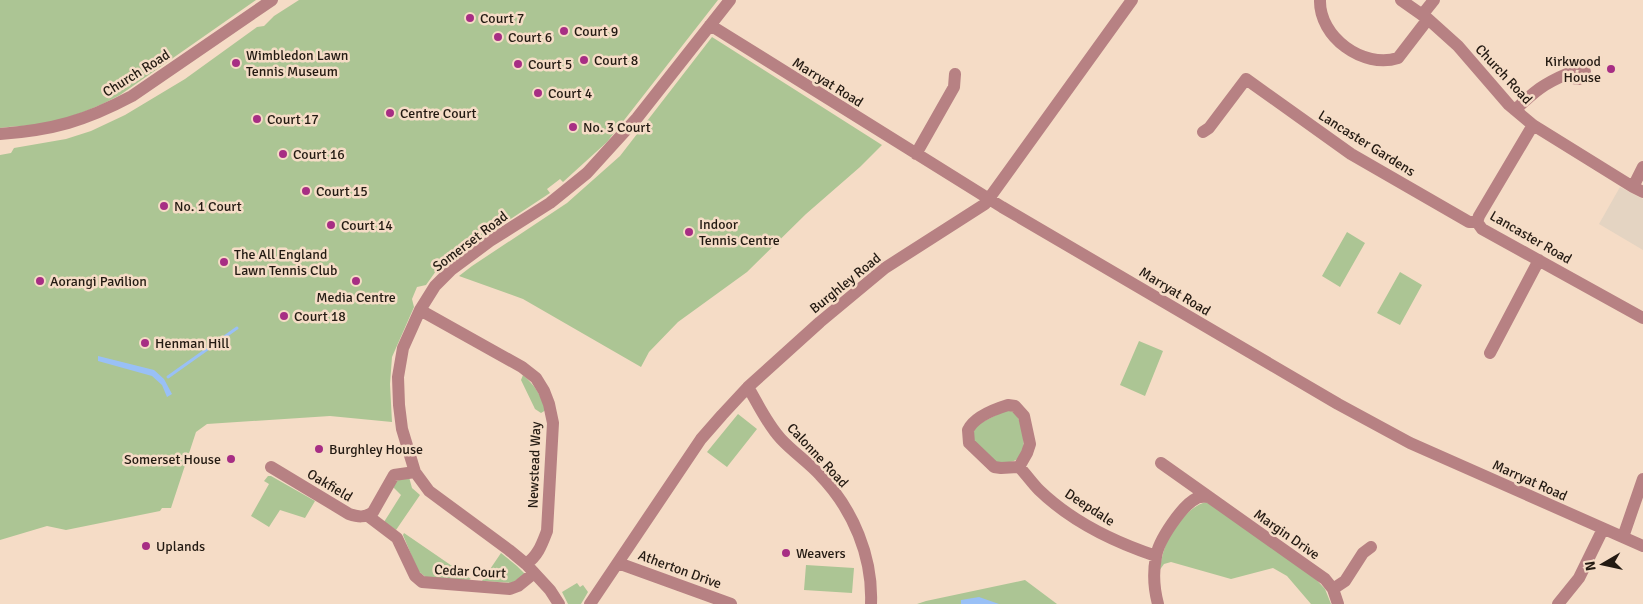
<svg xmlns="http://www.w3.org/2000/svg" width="1643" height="604" font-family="Signika,sans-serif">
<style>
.commercial{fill:#e4d4c2}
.green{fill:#acc594}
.water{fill:#99c0f6}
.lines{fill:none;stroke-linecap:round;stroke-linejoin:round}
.stream{stroke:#99c0f6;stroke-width:3}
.minor{stroke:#b78183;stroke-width:12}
.poi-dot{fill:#a72e84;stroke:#f5dcc6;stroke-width:2}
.labels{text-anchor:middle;stroke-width:5;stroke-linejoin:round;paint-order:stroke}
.poi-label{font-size:14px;fill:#231a12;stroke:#f5dcc6;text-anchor:start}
.street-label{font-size:14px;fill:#231a12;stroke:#f5dcc6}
</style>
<rect width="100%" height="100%" fill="#f5dcc6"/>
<path class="commercial" d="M1620 187 1643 199V250L1599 224Z"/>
<path class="green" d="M0 0H256L120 95C96 108 71 118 43 124 29 126 14 126 0 128Z
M299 0H718L607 142 563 182 560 179 547 189 550 193 459 253 436 271 426 285 417 287 412 299 414 307 392 357 390 384 392 422 330 416 207 424 196 432 171 508H162L160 511 66 530 47 526 0 540V155L11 153 14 148 66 139 91 131 125 115 185 79 257 27 264 26 274 16Z
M712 37 882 145 860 167 806 214 747 272 678 322 649 352 641 367 523 299 459 276 472 266 567 203 620 156Z
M1347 232 1365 243 1340 287 1322 276Z
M1400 272 1422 285 1400 325 1377 313Z
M1139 341 1163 351 1145 396 1120 385Z
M523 375C534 384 542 397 546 410L541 413 535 409 521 380Z
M1006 410 1015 412C1022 423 1030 452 1016 460 1010 463 1002 463 996 463L972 442 975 426Z
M738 414 757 429 727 467 707 452Z
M268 476H271L315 501 305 518 280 510 269 527 251 516 269 484 264 481Z
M409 477 412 488 420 495 396 530 384 522 401 495 393 487 396 481Z
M1207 502 1312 575 1325 589 1331 604H1311L1287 576 1273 568 1231 579 1171 562 1164 564 1159 571C1161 563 1162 555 1165 547 1171 530 1189 505 1207 502Z
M404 533 471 579 469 580 427 578 418 571 403 535Z
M501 553 517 566 525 574 512 583 482 581Z
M806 565 854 568 852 593 804 590Z
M1025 580 1057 604H917L926 601Z
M577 583 580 587 583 585 588 592 581 604H568L562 592Z"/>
<path class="water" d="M98 356 154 370 164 379 172 394 167 397 162 385 152 376 98 361Z
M979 597 999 604H961V600Z"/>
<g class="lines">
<path class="stream" d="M168 377 237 328"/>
<path class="minor" d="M1320 0C1319 37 1363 69 1398 58L1428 19
M1401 0 1428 19 1458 46 1509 105 1533 125 1633 187 1643 192
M1422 15 1434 0
M710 25 1002 207 1338 404 1410 443 1643 546
M1515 110C1535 91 1543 84 1569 73L1573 78 1579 79 1583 77 1585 72 1583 66C1575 61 1570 65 1569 73
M1203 132 1209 128 1246 79 1351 154 1469 222H1477
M0 134C53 130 85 121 132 96L272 0
M916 154 954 87 955 74
M1633 187 1643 167
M1477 222 1482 229 1643 318
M1477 222 1479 216 1533 125
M420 310 522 367 536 378 544 391 549 404 553 423 547 531C542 544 538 556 526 564
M1490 353 1539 260
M748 387C758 404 767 424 781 439 793 452 808 462 820 475 853 509 873 557 871 604
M1008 405 1015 406 1024 416 1030 444 1027 453 1019 467 1001 468 994 467 969 443 968 430C974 417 995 409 1008 405Z
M1161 463 1209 497
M271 467 349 514C358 517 365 518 373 512L394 475 415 472
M1019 467C1026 474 1032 483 1039 490 1071 521 1114 542 1156 556
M368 516 397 538 415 576 422 582 510 589 518 586 534 573
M1623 537 1643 479
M618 563 731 604
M1333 589 1345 581 1363 553 1371 547
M559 604 550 590 526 564 509 550 429 491 415 472 402 429 399 405 398 377 403 348 420 310 435 286 451 270 490 241 550 203 587 173 637 118 730 0
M590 604 701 439 722 415 748 387 820 322 885 268 985 204 1132 0
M1158 604C1154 589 1153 572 1156 557 1158 541 1182 505 1197 498 1201 496 1204 497 1209 497L1325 579 1333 589 1338 604
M1558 604 1579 578 1603 529"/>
</g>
<g class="poi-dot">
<circle cx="470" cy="18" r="5"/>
<circle cx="564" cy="31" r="5"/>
<circle cx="498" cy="37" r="5"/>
<circle cx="584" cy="60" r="5"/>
<circle cx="236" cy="63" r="5"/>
<circle cx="518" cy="64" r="5"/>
<circle cx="1611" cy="69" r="5"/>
<circle cx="538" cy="93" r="5"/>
<circle cx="390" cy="113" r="5"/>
<circle cx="257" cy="119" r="5"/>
<circle cx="573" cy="127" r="5"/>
<circle cx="283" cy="154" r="5"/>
<circle cx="306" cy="191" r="5"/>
<circle cx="164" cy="206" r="5"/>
<circle cx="331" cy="225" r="5"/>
<circle cx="689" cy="232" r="5"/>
<circle cx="224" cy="262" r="5"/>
<circle cx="40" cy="281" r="5"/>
<circle cx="356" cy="281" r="5"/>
<circle cx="284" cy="316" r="5"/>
<circle cx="145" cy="343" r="5"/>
<circle cx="319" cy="449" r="5"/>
<circle cx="231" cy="459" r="5"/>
<circle cx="146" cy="546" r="5"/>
<circle cx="786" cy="553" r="5"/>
</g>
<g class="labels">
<g class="poi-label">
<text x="480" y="23">Court 7</text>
<text x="574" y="36">Court 9</text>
<text x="508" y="42">Court 6</text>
<text x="246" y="60">Wimbledon Lawn<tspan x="246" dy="16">Tennis Museum</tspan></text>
<text x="594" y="65">Court 8</text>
<text x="1601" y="66" text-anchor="end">Kirkwood<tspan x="1601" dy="16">House</tspan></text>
<text x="528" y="69">Court 5</text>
<text x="548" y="98">Court 4</text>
<text x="400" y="118">Centre Court</text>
<text x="267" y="124">Court 17</text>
<text x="583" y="132">No. 3 Court</text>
<text x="293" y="159">Court 16</text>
<text x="316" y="196">Court 15</text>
<text x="174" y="211">No. 1 Court</text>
<text x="699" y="229">Indoor<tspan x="699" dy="16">Tennis Centre</tspan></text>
<text x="341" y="230">Court 14</text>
<text x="234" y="259">The All England<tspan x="234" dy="16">Lawn Tennis Club</tspan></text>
<text x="50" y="286">Aorangi Pavilion</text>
<text x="356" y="302" text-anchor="middle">Media Centre</text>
<text x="294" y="321">Court 18</text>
<text x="155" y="348">Henman Hill</text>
<text x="329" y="454">Burghley House</text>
<text x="221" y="464" text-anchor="end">Somerset House</text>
<text x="156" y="551">Uplands</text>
<text x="796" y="558">Weavers</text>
</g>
<g class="street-label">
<text transform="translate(136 73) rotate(-32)" y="5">Church Road</text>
<text transform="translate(1504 74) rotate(47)" y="5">Church Road</text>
<text transform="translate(828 82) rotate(32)" y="5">Marryat Road</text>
<text transform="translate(1367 143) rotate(32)" y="5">Lancaster Gardens</text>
<text transform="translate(1531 237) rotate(30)" y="5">Lancaster Road</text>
<text transform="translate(470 241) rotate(-37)" y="5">Somerset Road</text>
<text transform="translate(845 283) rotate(-39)" y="5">Burghley Road</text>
<text transform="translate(1175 291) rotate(31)" y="5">Marryat Road</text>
<text transform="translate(818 455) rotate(47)" y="5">Calonne Road</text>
<text transform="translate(534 465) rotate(-88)" y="5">Newstead Way</text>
<text transform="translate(1530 480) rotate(24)" y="5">Marryat Road</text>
<text transform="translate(330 485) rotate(31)" y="5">Oakfield</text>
<text transform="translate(1090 507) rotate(33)" y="5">Deepdale</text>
<text transform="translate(1287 534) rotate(35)" y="5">Margin Drive</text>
<text transform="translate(680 569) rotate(20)" y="5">Atherton Drive</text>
<text transform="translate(470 571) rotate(3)" y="5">Cedar Court</text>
</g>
</g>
<g transform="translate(1603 564) rotate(261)" stroke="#f5dcc6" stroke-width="4" paint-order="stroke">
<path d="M0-4L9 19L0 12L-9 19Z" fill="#231a12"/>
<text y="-8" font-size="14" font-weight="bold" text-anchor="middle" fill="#231a12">N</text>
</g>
</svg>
